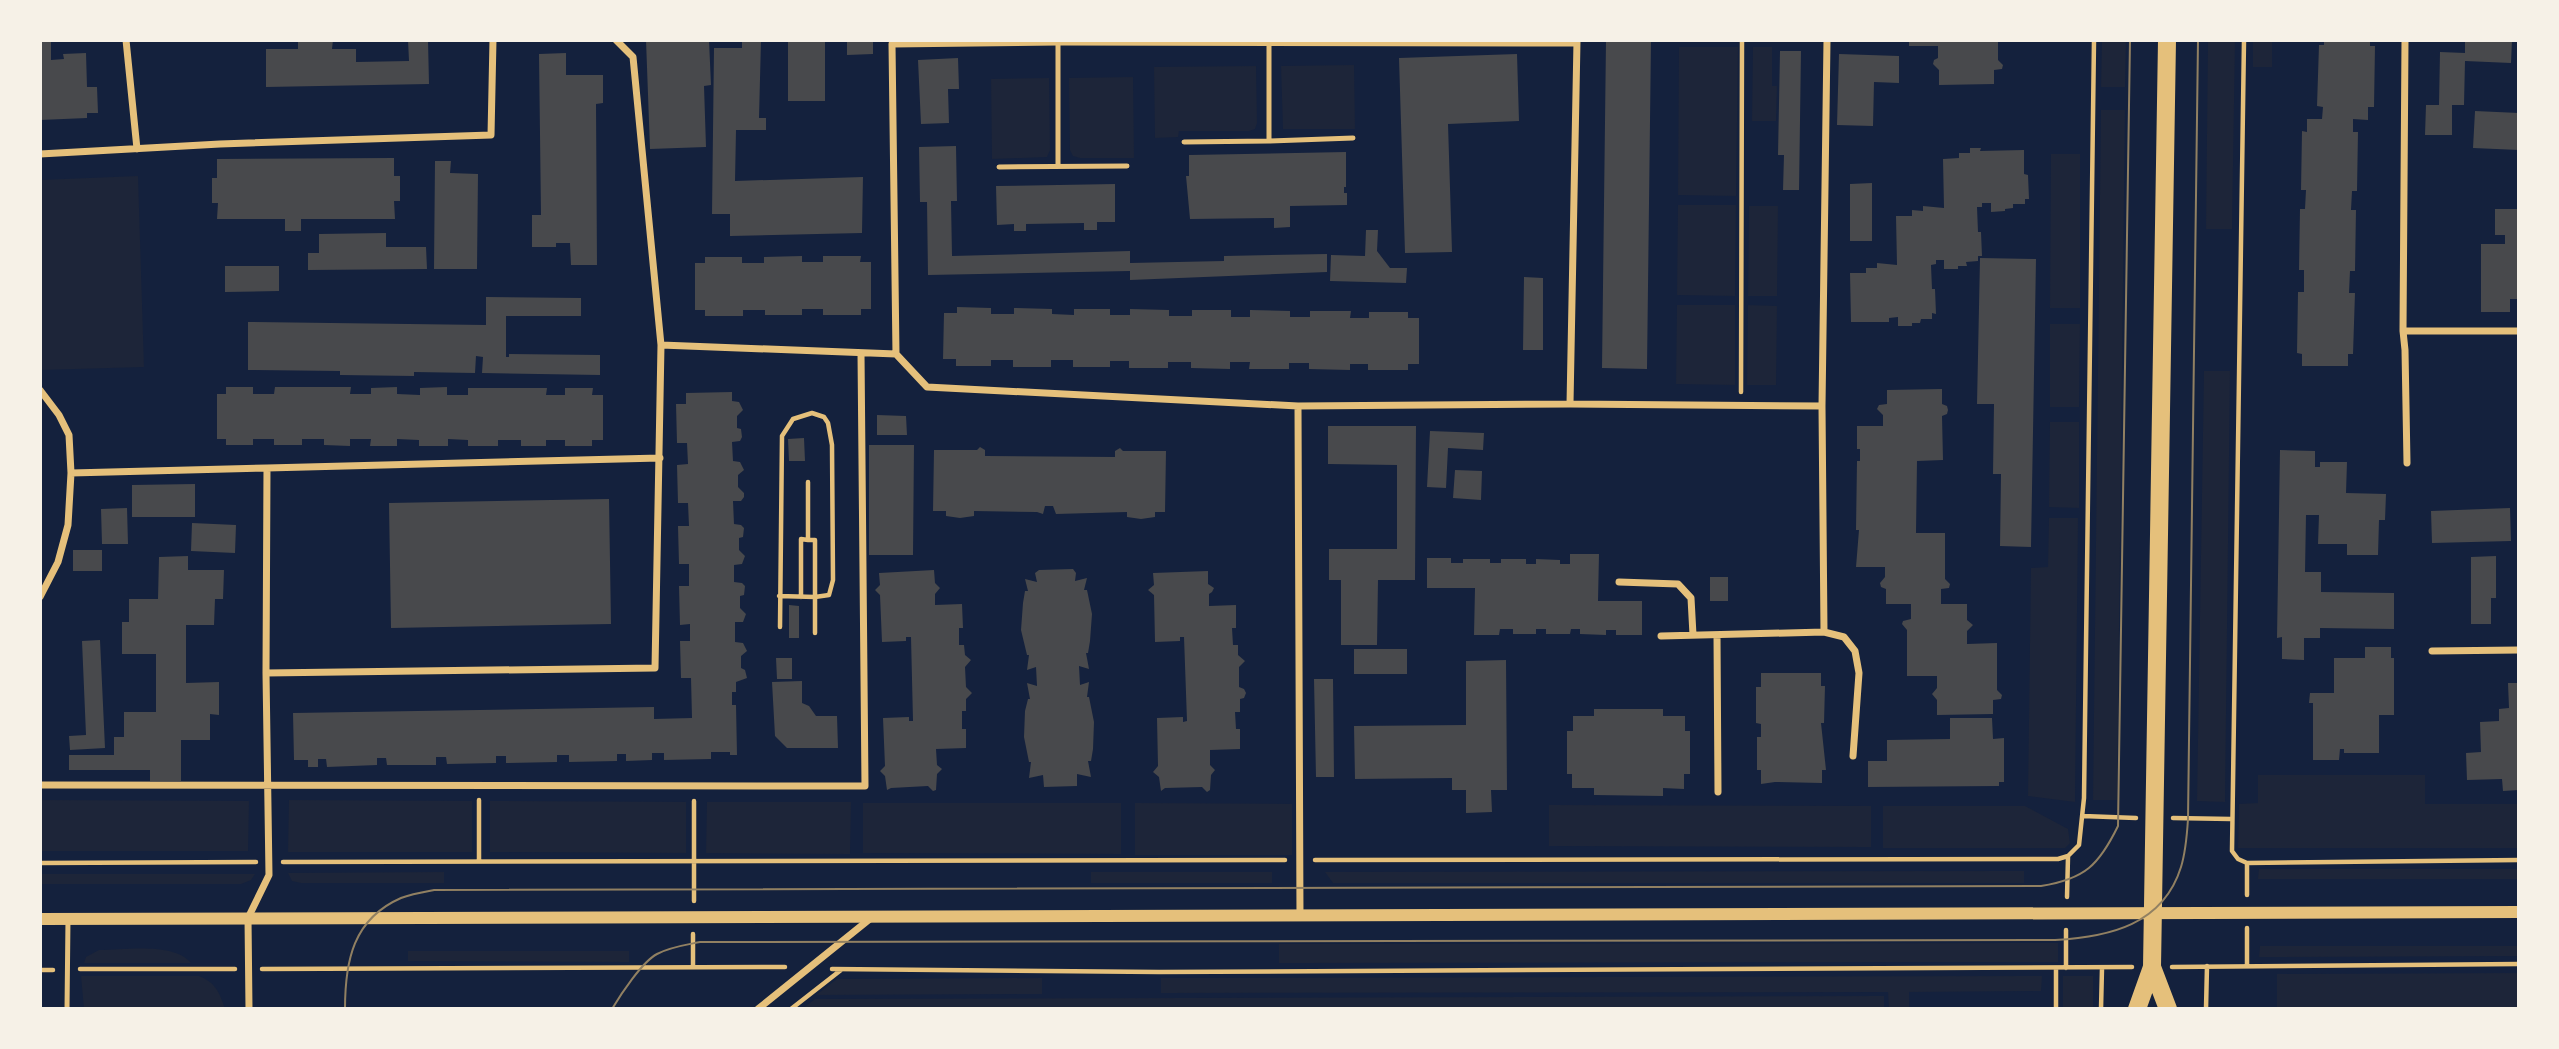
<svg xmlns="http://www.w3.org/2000/svg" width="2559" height="1049" font-family="Inter,sans-serif">
<style>
.green{fill:#1d2539}
.building{fill:#48494c}
.lines{fill:none;stroke-linecap:round;stroke-linejoin:round}
.path{stroke:#e5c07b;stroke-width:4.5}
.service{stroke:#e5c07b;stroke-width:5}
.minor{stroke:#e5c07b;stroke-width:7}
.tertiary{stroke:#e5c07b;stroke-width:12}
.primary{stroke:#e5c07b;stroke-width:18}
.tram{stroke:#918062;stroke-width:2}
</style>
<rect width="100%" height="100%" fill="#14213d"/>
<path class="green" d="M2102 40H2126L2125 87H2101Z
M2208 40H2235L2232 229H2206Z
M2253 40H2272V67H2253Z
M1679 47H1738L1736 196 1678 195Z
M1753 47H1772V86H1777L1776 121H1752Z
M1354 65 1355 129H1283L1281 66Z
M1256 66 1257 123 1255 129 1249 131H1179L1178 137 1155 138 1154 67Z
M1133 77 1134 158H1080L1073 156 1070 150 1069 78Z
M1049 78 1050 150 1047 157 992 159 991 79Z
M2101 110H2125L2117 800H2093Z
M2051 154H2080V308H2050Z
M138 176 144 367 41 370 40 180Z
M1678 205H1736L1735 296 1677 295Z
M1749 206H1778L1777 296H1748Z
M1677 305H1735V385L1676 384Z
M1748 305 1777 306 1776 385H1747Z
M2050 324H2080L2079 407H2050Z
M2204 371H2230L2225 802 2197 801Z
M2050 422H2079V508L2049 507Z
M2049 518H2078L2075 802 2028 796 2031 568 2048 567Z
M2258 775H2425V804H2519V848H2238L2239 804 2258 803Z
M40 800 249 801 248 851H40Z
M289 800 472 801V852H288Z
M490 801 686 802V853L490 852Z
M707 802H851L850 854 706 853Z
M863 803H1121V854L863 853Z
M1135 803 1292 804V855H1135Z
M1549 805 1871 806V847L1549 846Z
M1883 806H2025L2068 829 2070 843 2065 848H1883Z
M2259 869H2519V879H2258Z
M2024 871V883H1333L1325 872Z
M444 872V883H301L292 881 288 873Z
M1091 872H1272V883H1091Z
M40 874H255L251 880 241 884H40Z
M2058 943V962L1279 963V944Z
M2260 946H2519V956L2259 957Z
M99 950C125 950 174 942 191 963H84L86 957Z
M408 951H629V962L408 961Z
M2519 973V1008L2277 1009V974Z
M81 976H199C215 982 220 993 225 1009H84Z
M2042 976 2041 991 1909 992V1009H1889L1888 992 1161 993V978Z
M2063 976H2093V1009H2063Z
M1042 978V994L816 995 837 979Z
M1884 996V1009H802L815 999Z"/>
<path class="building" d="M40 40H51V60L64 59 63 54 86 53 87 87H97L98 113H87V118L40 120Z
M298 40H333L332 49H356V62L409 61 408 40H428L429 84 266 87V49H298Z
M646 40H709L711 85 704 86 706 147 650 149Z
M742 40H761L759 118H766V130H736L735 181 863 177 862 233 730 236V214H712L714 48H742Z
M788 40H825V101H788Z
M847 40H873V54L847 55Z
M1606 40H1651L1647 369 1602 368Z
M1909 40H1998V60L2003 65 2002 69 1994 70V84L1939 85V70L1933 64 1934 60 1938 58V46H1909Z
M2324 40H2370V46H2375L2374 107H2368V120L2353 119V132H2358L2357 191H2352L2351 210H2356L2355 271H2350L2349 293H2355L2353 354H2348V366H2302V354L2297 353 2298 292H2304V270H2299L2300 209H2305L2306 190H2301L2302 131 2307 132V119H2322L2323 107 2317 106 2319 45H2324Z
M2465 40H2512L2511 63 2465 61 2464 105H2452V135H2425L2426 105H2439L2440 52 2465 53Z
M1780 51H1801L1799 190H1783L1784 155H1778Z
M566 53V75H603V103L596 104 597 265H571L570 243H556V247H532V215H541L539 54Z
M1517 54 1519 121 1448 124 1452 252 1405 253 1399 58Z
M1839 54 1899 56V83L1874 82 1873 126 1837 125Z
M958 58 959 89H948L949 123 921 124 918 60Z
M2475 111 2519 113V150L2473 148Z
M956 146 957 201H951L952 256 1130 251V263L1224 261V256L1327 254V272L1130 280V271L928 275 927 202H920L919 147Z
M1970 148H1981L1980 151 2024 150V174L2028 175 2029 199H2025V204H2013V208L2005 209V211L1991 212V203H1982V207H1977L1978 232H1981L1982 256H1978V261L1966 262 1967 266H1958V269H1944V260H1936V264L1931 265 1932 289H1935L1936 314 1932 313V319H1921L1920 323H1912V326H1898V317L1889 318V322H1851L1850 273H1866V268H1877V263L1897 265 1896 216H1912V210L1923 211V206L1944 208 1943 159 1959 158V153H1970Z
M1346 152V187H1344V193H1347V205L1290 206V227L1274 228V218L1190 219 1186 176H1189V155Z
M394 158V176H400V201H394L395 219H301V231H285V219H217L218 203H212V178H217V159Z
M435 161H451L450 173 478 174 477 269H434Z
M1872 183V241H1850V184Z
M1115 184V222H1097V230H1084V223L1026 224V231H1014V224L997 225 996 186Z
M2495 209H2519V299H2510V312H2481V244H2505V235H2495Z
M1366 230H1378L1377 251 1390 268H1407L1406 283 1330 281 1331 255 1365 256Z
M386 233V247H426L427 269 308 270V253H319V234Z
M802 256V262H823V256H861L860 262H871V309H861V315H823V309H802V315H765V310H743V316H705V310H695V263H705V257H742V263H764V257Z
M1980 258 2036 259 2031 547 2000 546 2001 474H1993L1994 404H1977Z
M225 266H279V291L225 292Z
M1524 277 1543 278V350H1523Z
M486 297 581 298V316H506V357H509V354L600 355V375L482 373 483 357 476 356 475 373 414 372V376L340 375V371L248 370V322L486 325Z
M957 307 991 308V314H1014V308L1052 309V314L1074 315V309H1110V315H1130V309L1169 310V316H1192V310H1231V317H1250V310L1290 311V317H1310V311H1351L1350 318H1369V312H1408V318H1419V364H1408V370H1368V364H1350V370L1309 369V363H1289V369H1249L1250 362H1230V369L1191 368V362H1168V368H1129V361H1110V367H1073V360H1051V367H1013V360H991V366H956V359H943L944 313H957Z
M226 387H253V394H274L275 387H351L350 394H371V388L397 387V394L420 395V388L447 387V395H468V388H547L546 395H565V388H593L592 395H603V440H592V446H565V440H546V446H521V440H498V446H468V440L448 439V446H419V440L397 439V446H370L371 439H350V446L324 445V439H302V445H274V439H253V445H226V439H217V394H226Z
M1942 389V404L1947 406 1948 410 1947 414 1942 416 1943 460 1917 461 1916 533H1945V579L1950 584 1949 588 1941 589V604H1967V620L1973 625 1967 631V644L1997 643V690L2002 695 2001 699 1993 700V714L1937 715V700L1932 694 1937 688V676H1907V630L1902 624 1903 621 1911 619V604H1886V589L1881 587 1880 583 1885 577V567H1856L1859 530H1856L1857 461H1860V449H1857V426H1883V415L1877 409 1879 405 1887 404V390Z
M732 392V401L739 402 743 410 737 416V428L741 429 742 437 740 441 732 442 733 461 740 462 744 470 738 475V487L744 493V497L741 501H733L734 524 741 525 744 528 743 537 739 538V550L745 556 742 564 734 565V582L742 583 745 586 744 595 740 596V608L746 614 743 622H735V642L743 643 747 651 741 656V668L745 670 747 678 736 682V692H732V705H736L737 755H730V752H711V759L664 760V753H652V760L626 761V754H617V761L569 762V755H557V762L506 763V756H496V763L447 764 446 757H436V765H387L386 758H377V765L327 767 326 759H318V767H308V760H294L293 713 654 707V719L692 718 691 678H681L680 641H690V624L680 625 679 586H689V564H679L678 526H689L688 503H678L677 465 688 464 687 443H677L676 404H686V393Z
M877 415 906 416 907 435H877Z
M1328 426H1416L1415 580H1378L1377 645H1341V580H1329V549H1397V465L1328 464Z
M1430 431 1484 433 1483 450 1448 448 1446 488 1427 487Z
M804 438 805 461H789L788 439Z
M869 445H914L913 555H869Z
M980 447 985 450V456L1115 457V451L1120 448 1123 451H1166L1165 512H1155V517L1141 519 1127 517V512L1056 514 1053 506H1045L1043 514 1037 512 974 511V516L960 518 946 516V511H933L934 450H977Z
M2280 450 2315 451V467H2320V462H2347L2346 493 2386 494 2385 520H2379L2378 555H2347V544H2318L2319 515H2306L2305 572H2321V592L2394 593V629L2320 628V638H2304V660L2282 659V637L2277 638Z
M1455 470 1482 471 1481 500 1453 498Z
M195 484V517H132V485Z
M609 499 611 624 391 628 389 503Z
M127 508 128 544H102L101 509Z
M2510 508 2511 541 2432 543 2431 511Z
M192 523 236 525 235 553 191 551Z
M73 550H102V571H73Z
M1570 554H1599L1598 601H1642V635H1616V630H1606V635L1580 634V629H1571L1570 634H1546V629H1536V634H1513V629H1500L1499 635H1474L1475 588H1427V558H1451V563H1463V559H1490V563H1501V559H1526V564H1536V559L1560 560V564H1570Z
M188 556V570H224L223 599H215L214 625H186V683L219 682V715L210 714V740H181V781H150V770H69V755H114V737H124V712H156V654H122V622H129V599H158L159 557Z
M2496 556V598H2491V624H2471V557Z
M1073 569 1076 573 1075 581 1087 578 1084 590H1087L1092 614 1090 641 1088 653H1086L1089 669 1079 666 1080 685 1089 682 1087 697H1089L1094 722 1093 749 1091 761H1088L1091 777 1077 774V786L1044 787 1043 775 1029 778 1031 762H1029L1024 737 1025 711 1028 699H1030L1027 683 1037 686 1036 667 1027 670 1029 655H1027L1021 630 1023 603 1025 591H1028L1025 579 1037 582 1035 573 1039 570Z
M934 570 935 583 940 588 935 594V605L962 604 963 628H959V645H964L965 655 971 660 965 667 966 687 972 693 966 699V711H962V729H966V748L936 749 937 765 942 769 937 774 936 790 933 791 928 786 891 788 887 790 885 776 880 771 885 766 883 718 909 717V721H913L911 637H906V641L882 642 880 595 875 590 880 585 879 573Z
M1208 571V584L1214 588 1212 592 1209 594V606L1236 605V628H1232L1233 645H1238V655L1245 661 1239 667V687L1244 689 1246 693 1244 698 1240 699V712H1235L1236 729H1240V749L1210 750V765L1215 770 1211 775 1210 790 1207 792 1202 787 1165 788 1161 791 1159 777 1153 772 1158 766 1157 718 1183 717V722L1187 721 1184 637H1180V641L1155 642 1154 595 1148 590 1154 585 1153 573Z
M1710 577H1728V601H1710Z
M789 605 799 606V638H789Z
M100 640 105 748 70 750 69 736 86 735 82 641Z
M2365 647H2391V658H2394V715H2379V753H2344V749H2340L2339 760H2313V703H2309L2310 693H2334V658H2365Z
M1354 649H1407V674H1354Z
M776 658H792V679H777Z
M1506 660 1507 790H1491L1492 812 1466 813V790H1452V778L1355 779 1354 726 1466 725V661Z
M1761 673H1821V686H1825L1824 723H1821L1826 770H1822V783L1775 782 1761 784V770H1757V737H1761V724L1756 723V687H1761Z
M1314 679H1333L1334 777H1316Z
M802 681V703L809 706 816 716H837L838 748H787L775 736 772 682Z
M2508 683H2519V790L2503 791 2502 779 2467 780 2466 753 2481 752 2480 722 2499 721V709L2509 708Z
M1594 709H1663V716H1685V731H1690V774H1684V789L1663 788V796L1594 795V788H1572V774H1567V731H1573V716H1594Z
M1950 718H1992L1993 739 2004 738V782H1999V786L1868 787V761H1887V740L1950 739Z"/>
<g class="lines">
<path class="path" d="M2244 40 2232 851 2238 859 2247 863 2519 860
M1741 392 1742 40
M808 540H815V633
M779 596 815 597 829 595 833 580 832 445 828 423 824 417 812 413 793 419 782 436 780 627
M801 597V539L808 540V482
M479 800V861
M2083 816 2136 818
M2173 818 2231 819
M1315 860 2058 859 2068 856 2079 845 2084 798 2094 40
M283 862 1285 860
M40 863 256 862
M2247 895V863
M2067 897 2068 857
M694 901V801
M2247 928V966
M2066 930V968
M693 934V967
M2172 967 2519 964
M2056 968V1009
M80 969H235
M262 969 785 967
M832 969 1159 972 2132 967
M40 970H53
M791 1009 841 970
M2101 1009 2102 968
M2206 1009 2207 966"/>
<path class="service" d="M1058 42V166
M1269 141 1353 138
M1184 142 1269 141V42
M999 167 1127 166
M67 1009 68 919"/>
<path class="minor" d="M126 40 137 149
M616 40 633 57 661 345 896 354
M2405 40 2403 331 2405 350 2407 463
M1577 43 1058 42 892 44 896 354 927 387 1298 406 1570 404 1822 406
M40 154 220 144 491 135 493 40
M2403 331H2519
M40 390 59 415 69 435 71 473
M1570 404 1577 41
M1298 406 1300 916
M1619 582 1678 584 1691 598 1693 635
M40 597 58 562 68 525 71 473 267 468
M1824 632 1844 637 1855 651 1859 673 1853 756
M1717 635 1718 792
M1661 636 1824 632 1822 406 1827 40
M2432 651 2519 650
M266 673 267 468 660 458
M40 785 865 786 861 353
M249 1009 248 918 269 875 266 673 655 668 661 345
M758 1009 871 918"/>
<path class="tertiary" d="M40 919 2519 912"/>
<path class="primary" d="M2152 967 2168 1009
M2137 1009 2152 967 2167 40"/>
<path class="tram" d="M345 1009C345 961 353 919 401 898 411 894 423 892 434 890L2041 886C2085 879 2099 865 2118 826L2130 40
M612 1009C621 994 642 962 657 954 670 947 685 945 700 942L2055 940C2109 937 2163 925 2181 867 2186 851 2187 835 2188 819L2198 40"/>
</g>
<rect width="2559" height="1049" fill="none" stroke="#f6f1e7" stroke-width="84"/>
</svg>
